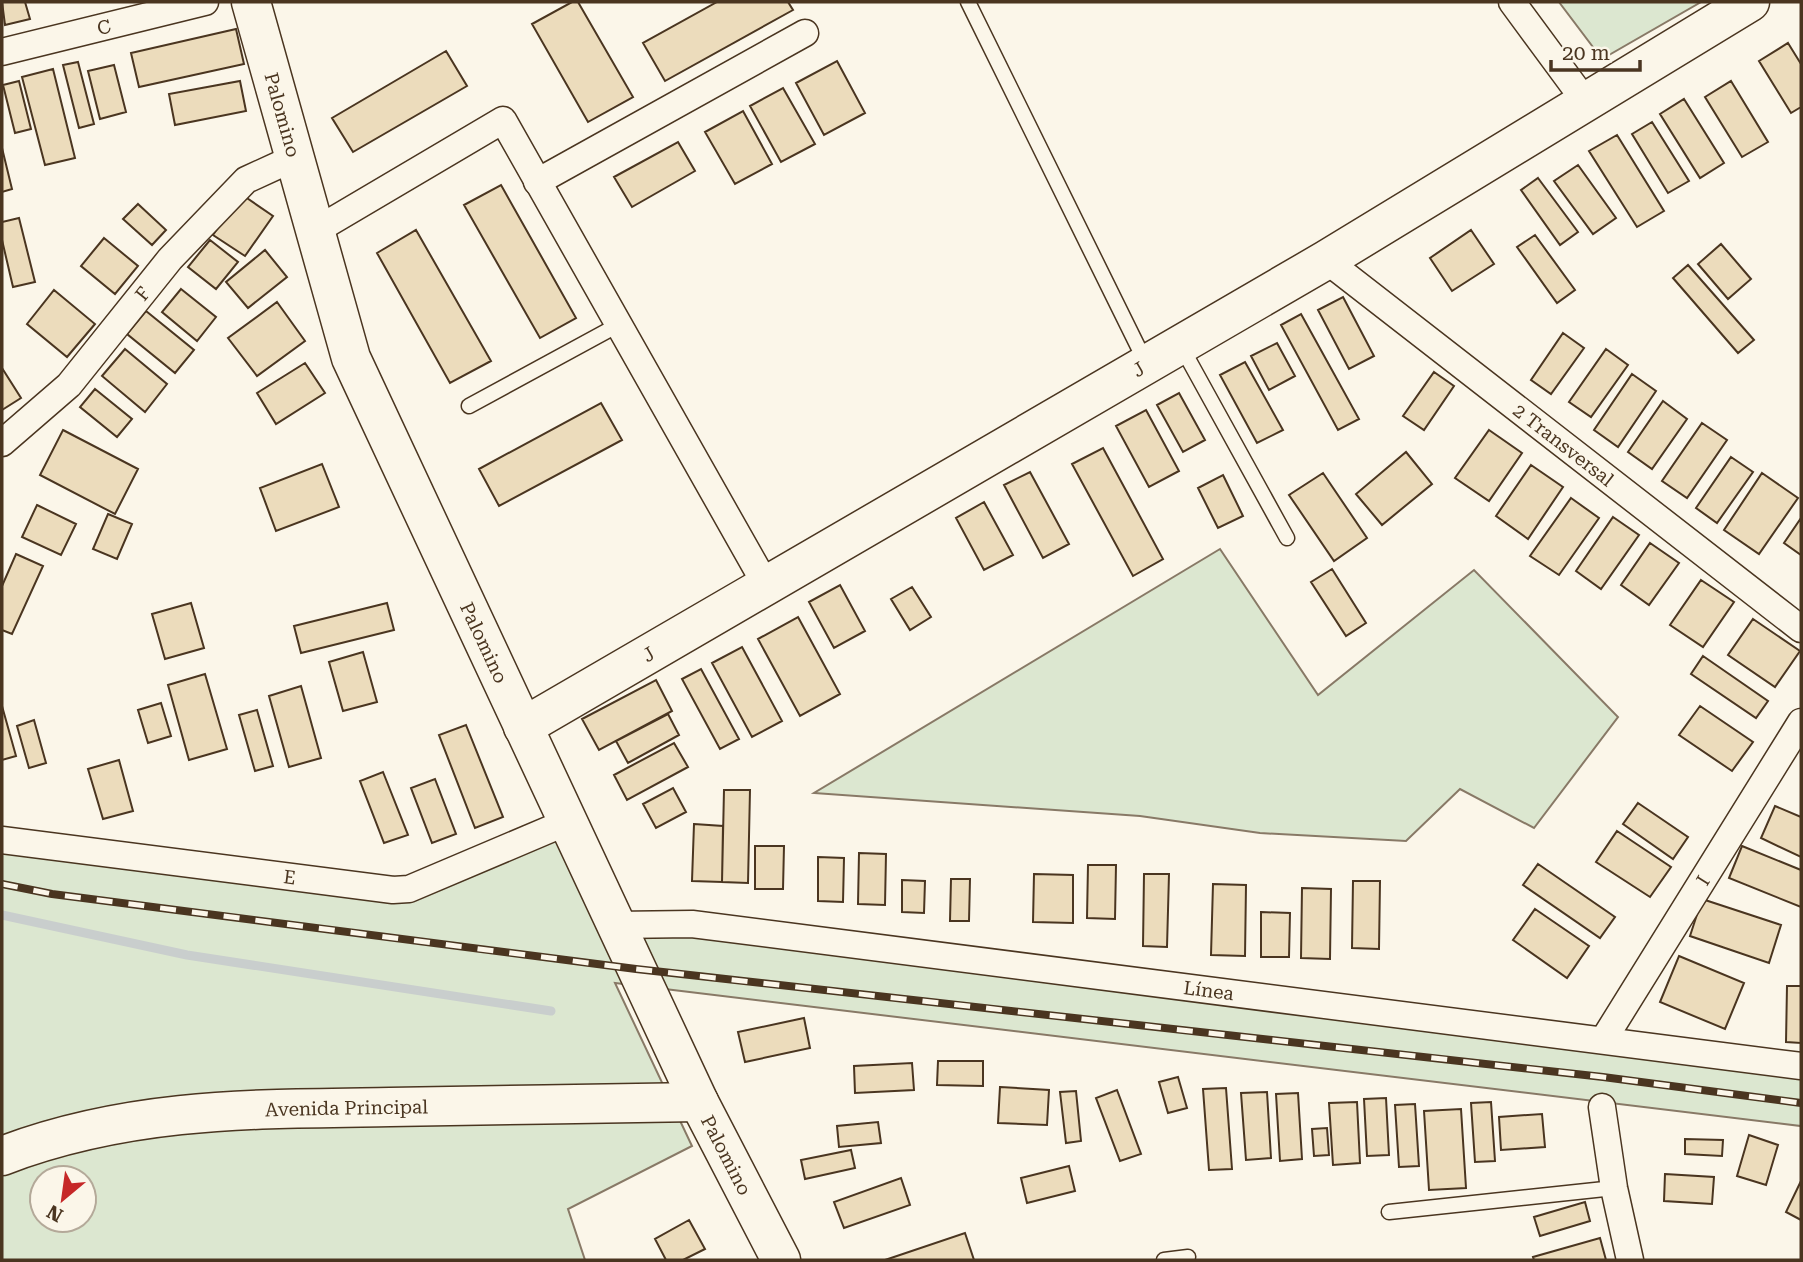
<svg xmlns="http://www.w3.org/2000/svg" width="1803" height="1262" font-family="'Roboto Serif',serif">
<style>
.green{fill:#dce7d0;stroke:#887966;stroke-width:2;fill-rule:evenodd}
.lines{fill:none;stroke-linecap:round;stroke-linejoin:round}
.stream{stroke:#c9cecd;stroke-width:9}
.building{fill:#ecdcbc;stroke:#4a3520;stroke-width:2}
.lane-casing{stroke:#4a3520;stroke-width:17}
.street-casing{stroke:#4a3520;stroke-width:29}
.secondary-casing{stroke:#4a3520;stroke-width:41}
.lane{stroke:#fbf6e9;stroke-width:14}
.street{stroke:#fbf6e9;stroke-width:26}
.secondary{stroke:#fbf6e9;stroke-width:38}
.rail-casing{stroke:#4a3520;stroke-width:8}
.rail{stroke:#fbf6e9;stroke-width:5;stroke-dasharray:16;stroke-linecap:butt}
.labels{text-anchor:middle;stroke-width:5;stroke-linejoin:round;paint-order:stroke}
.street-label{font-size:19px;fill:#4a3520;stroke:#fbf6e9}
</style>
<rect width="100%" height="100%" fill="#fbf6e9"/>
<path class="green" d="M1559 2H1701L1602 59Z
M1220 549 1318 695 1474 570 1618 717 1534 828 1460 789 1406 841 1260 833 1140 816 814 793Z
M549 819 615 925 1801 1064V1126L615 983 692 1146 568 1209 585 1260H2V843L393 890ZM42 1178H84V1220H42Z"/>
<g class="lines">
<path class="stream" d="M2 915 187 955 551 1011"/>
</g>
<path class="building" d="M2 2H25L30 19 5 25Z
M572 2H578L633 97 588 122 532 24Z
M717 2H788L793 10 665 81 643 43Z
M236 29 244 64 139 87 131 53Z
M1788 43 1801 64V107L1791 113 1759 61Z
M446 51 467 86 353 152 332 118Z
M837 61 865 113 824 135 796 83Z
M78 62 94 124 79 128 63 65Z
M114 65 126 112 100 119 88 71Z
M53 69 75 158 45 165 22 77Z
M19 81 31 129 15 133 3 85Z
M240 81 246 111 175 125 169 94Z
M1731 81 1768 142 1742 157 1705 97Z
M783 88 815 144 781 162 750 106Z
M1684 99 1724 163 1700 178 1660 114Z
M743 111 772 164 735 184 705 132Z
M1652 122 1689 181 1668 193 1632 134Z
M1617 135 1664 211 1637 227 1589 151Z
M678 142 695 171 632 207 614 177Z
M2 148 12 189 2 192Z
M1578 165 1616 218 1593 234 1554 181Z
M1538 178 1578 232 1560 245 1521 190Z
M501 185 576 318 540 338 464 205Z
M241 194 273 216 245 256 213 235Z
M138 204 166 230 152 245 123 219Z
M19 218 35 282 13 287 2 240V222Z
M416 230 491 361 450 383 377 253Z
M1471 230 1494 264 1452 291 1430 258Z
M1535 235 1575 290 1557 303 1517 247Z
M104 238 138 266 115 294 81 266Z
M210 240 238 262 216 289 188 267Z
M1721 244 1751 279 1728 299 1698 264Z
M265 250 287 277 248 308 226 282Z
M1688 265 1754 340 1738 353 1673 278Z
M181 289 216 317 197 341 162 312Z
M54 290 95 324 67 357 27 324Z
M1343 297 1374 356 1349 369 1318 310Z
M277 302 305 341 257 376 228 338Z
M146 311 194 350 175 373 127 334Z
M1301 314 1359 419 1338 430 1281 325Z
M1563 333 1584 348 1551 394 1531 380Z
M1277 343 1295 376 1269 390 1251 356Z
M125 349 167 384 145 412 102 376Z
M1606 349 1628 365 1591 417 1569 402Z
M1245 362 1283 430 1257 443 1220 375Z
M305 363 325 393 276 424 257 393Z
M2 368 21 398 2 410Z
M1434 372 1454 386 1424 430 1403 416Z
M1632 374 1656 391 1618 447 1594 430Z
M95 389 132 419 117 437 80 407Z
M1179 393 1205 440 1183 452 1157 405Z
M1663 401 1687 419 1652 469 1628 452Z
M601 403 622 440 499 506 479 469Z
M1146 410 1179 471 1149 487 1116 426Z
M1702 423 1727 440 1687 498 1662 481Z
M63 430 138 469 115 514 40 475Z
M1489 430 1522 453 1489 501 1455 478Z
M1103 448 1163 559 1133 576 1072 464Z
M1406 452 1432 484 1382 525 1356 494Z
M1731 457 1753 472 1717 523 1696 508Z
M322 464 339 507 276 531 260 488Z
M1531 465 1563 487 1528 539 1496 516Z
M1030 472 1069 544 1043 558 1004 485Z
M1323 473 1367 538 1334 561 1289 495Z
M1762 473 1798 498 1759 554 1724 530Z
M1223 475 1243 516 1218 528 1198 488Z
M1571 498 1599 518 1559 575 1530 556Z
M984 502 1013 555 984 570 956 518Z
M37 505 76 524 61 555 22 537Z
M108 514 132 524 117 559 93 549Z
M1613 517 1639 535 1601 589 1576 571Z
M1801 518V555L1784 543Z
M1650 543 1679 563 1649 605 1621 585Z
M16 554 43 566 12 634 2 630V586Z
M1332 569 1366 623 1346 636 1311 582Z
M1701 580 1734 602 1703 647 1670 625Z
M840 585 865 631 834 648 809 602Z
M912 587 931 617 910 630 891 599Z
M191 603 204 648 165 659 152 614Z
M387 603 394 630 301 653 294 626Z
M798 617 840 694 800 716 758 639Z
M1753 619 1800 651 1775 687 1728 655Z
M742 647 782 721 752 737 712 663Z
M363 652 377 702 343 711 329 662Z
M1703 656 1768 701 1756 718 1691 674Z
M701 669 739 739 720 749 682 679Z
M205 674 227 749 189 760 168 685Z
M656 680 672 711 599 750 582 719Z
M301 686 321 758 289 767 269 696Z
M161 703 171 736 148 743 138 710Z
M2 706 16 756 2 760Z
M1700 706 1753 742 1732 771 1679 735Z
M257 710 273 766 255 771 239 715Z
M668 714 679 735 628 763 616 741Z
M34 720 46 763 29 768 17 726Z
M466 725 503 817 475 828 439 735Z
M674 743 688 767 627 800 614 775Z
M119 760 133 811 103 819 88 769Z
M383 772 408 835 384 843 360 781Z
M435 779 456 834 432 843 411 788Z
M673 788 686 812 656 828 643 804Z
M724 790H750L748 883 722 882Z
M1638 803 1688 837 1673 859 1623 824Z
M1775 806 1801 817V857L1761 838Z
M694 824 723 826 722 882 692 881Z
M1617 831 1671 867 1650 897 1596 862Z
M755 846H784L783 889H755Z
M1742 846 1801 870V907L1729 878Z
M859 853 886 854 885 905 858 904Z
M818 857 844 858 843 902 818 901Z
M1538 864 1615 917 1600 938 1523 885Z
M1088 865H1116L1115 919 1087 918Z
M1034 874 1073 875V923L1033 922Z
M1144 874H1169L1167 947 1143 946Z
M951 879H970L969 921H950Z
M902 880 925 881 924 913 902 912Z
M1353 881H1380L1379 949 1352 948Z
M1213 884 1246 885 1245 956 1211 955Z
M1302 888 1331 889 1330 959 1301 958Z
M1702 899 1781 925 1769 963 1690 936Z
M1535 909 1589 946 1567 978 1513 940Z
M1261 912 1290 913 1289 957H1261Z
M1679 956 1744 983 1725 1029 1660 1002Z
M1787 986H1801V1043L1786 1042Z
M804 1018 810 1048 745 1062 738 1032Z
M938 1061H983V1086L937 1085Z
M912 1063 914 1090 855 1093 854 1066Z
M1178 1077 1187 1108 1168 1113 1159 1082Z
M1000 1087 1049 1090 1047 1125 998 1123Z
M1226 1088 1232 1169 1209 1170 1203 1089Z
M1117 1090 1141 1154 1120 1161 1096 1098Z
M1076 1091 1081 1141 1066 1143 1060 1092Z
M1267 1092 1271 1158 1246 1160 1241 1093Z
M1298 1093 1302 1159 1280 1161 1276 1094Z
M1386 1098 1389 1155 1367 1156 1364 1099Z
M1357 1102 1360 1163 1333 1165 1329 1103Z
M1491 1102 1495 1161 1475 1162 1471 1103Z
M1415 1104 1419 1166 1399 1167 1395 1105Z
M1461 1109 1466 1188 1429 1190 1424 1111Z
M1542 1114 1545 1147 1501 1150 1499 1117Z
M878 1122 881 1143 839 1147 837 1126Z
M1327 1128 1329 1155 1314 1156 1312 1129Z
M1749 1135 1778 1145 1766 1185 1737 1176Z
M1685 1139 1723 1140 1722 1156 1685 1154Z
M851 1150 855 1168 805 1179 801 1160Z
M1069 1166 1075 1191 1027 1203 1021 1178Z
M1665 1174 1714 1177 1712 1204 1664 1201Z
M901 1178 910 1205 844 1228 834 1202Z
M1801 1181V1220L1786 1212Z
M1585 1202 1590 1221 1540 1236 1534 1217Z
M689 1220 705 1249 683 1260H666L655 1239Z
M965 1233 974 1260H885Z
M1600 1238 1606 1260H1534L1533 1257Z"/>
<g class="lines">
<g class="lane-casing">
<path id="lane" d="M968 2 1146 363
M1181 346 1287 538
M469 406 618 325
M1389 1212 1614 1188
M1164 1260 1188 1257"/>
</g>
<g class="street-casing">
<g id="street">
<path d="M1512 2 1585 101"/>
<path id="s1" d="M2 52 205 2"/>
<path d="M537 182 805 33"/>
<path d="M315 231 503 120 766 585"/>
<path id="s2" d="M1326 260 1801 629"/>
<path id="s3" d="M2 443 69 385 170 259 246 180 294 158"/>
<path id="s4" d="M2 840 393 890 409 889 567 822"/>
<path id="s5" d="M615 925 692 924 1801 1066"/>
<path id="s6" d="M1604 1039 1801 722"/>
<path d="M1602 1107 1614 1188 1630 1260"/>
</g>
</g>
<g class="secondary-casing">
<g id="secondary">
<path id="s7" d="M251 2 351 358 699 1102 781 1260"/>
<path id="s8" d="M523 727 1326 260 1750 2"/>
<path id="s9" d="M2 1156C130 1107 256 1109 390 1107 493 1105 596 1104 699 1102"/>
</g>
</g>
<use href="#lane" class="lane"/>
<use href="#street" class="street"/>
<use href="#secondary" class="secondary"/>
<g class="rail-casing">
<path id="rail" d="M2 884 52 894 636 969 1603 1077 1801 1103"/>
</g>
<use href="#rail" class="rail"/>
</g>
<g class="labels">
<g class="street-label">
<text dy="7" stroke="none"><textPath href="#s1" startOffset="105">C</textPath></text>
<text dy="7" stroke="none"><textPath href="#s7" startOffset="117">Palomino</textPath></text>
<text dy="7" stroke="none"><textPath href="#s3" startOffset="206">F</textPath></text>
<text dy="7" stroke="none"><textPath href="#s8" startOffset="712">J</textPath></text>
<text dy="7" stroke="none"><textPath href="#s2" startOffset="301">2 Transversal</textPath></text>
<text dy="7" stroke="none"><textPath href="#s7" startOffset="684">Palomino</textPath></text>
<text dy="7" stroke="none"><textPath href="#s8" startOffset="145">J</textPath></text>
<text dy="7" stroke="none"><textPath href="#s4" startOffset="290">E</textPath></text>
<text dy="7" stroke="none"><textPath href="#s6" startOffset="187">I</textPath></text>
<text dy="7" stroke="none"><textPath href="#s5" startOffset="598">Línea</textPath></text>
<text dy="7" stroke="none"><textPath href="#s9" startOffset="350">Avenida Principal</textPath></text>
<text dy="7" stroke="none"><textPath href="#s7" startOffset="1251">Palomino</textPath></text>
</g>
</g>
<rect width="1803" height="1262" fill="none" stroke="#4a3520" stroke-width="7"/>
<g transform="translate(63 1199) rotate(209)"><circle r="33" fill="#fbf6e9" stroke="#b4a999" stroke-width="2"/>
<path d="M0-5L12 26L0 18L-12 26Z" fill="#c62828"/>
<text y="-10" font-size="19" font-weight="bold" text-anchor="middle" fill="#4a3520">N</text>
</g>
<path d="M1551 60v10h89v-10" fill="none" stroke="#4a3520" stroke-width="3.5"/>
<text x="1562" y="60" font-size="21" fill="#4a3520" stroke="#fbf6e9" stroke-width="5" paint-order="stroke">20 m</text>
</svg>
